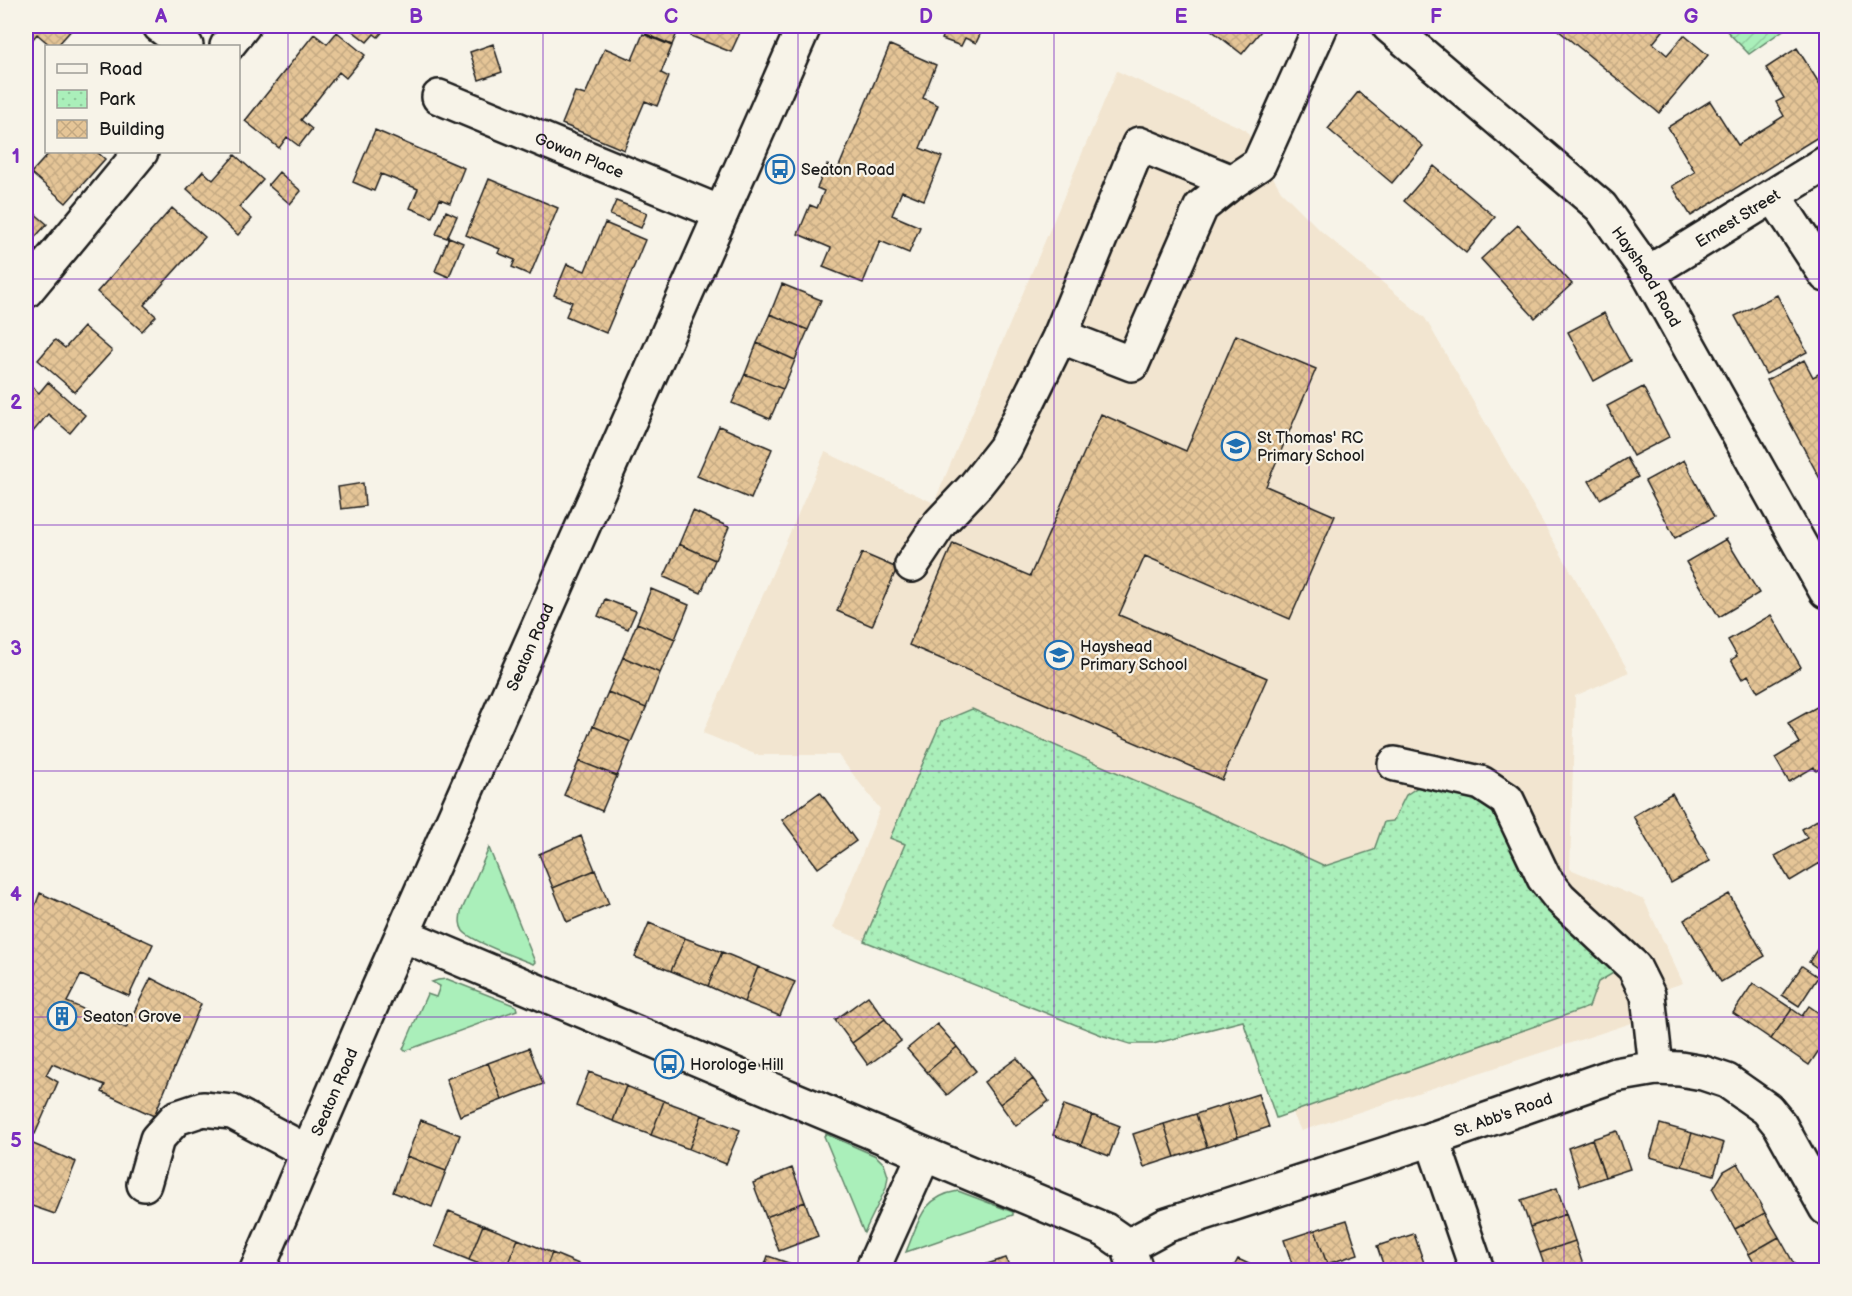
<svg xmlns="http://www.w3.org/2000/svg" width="1852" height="1296" font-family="'Balsamiq Sans',sans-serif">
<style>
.built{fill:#f2e5d0}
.grass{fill:#aaefba;stroke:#63866b;stroke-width:1.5}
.park{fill:url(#park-dots);stroke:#63866b;stroke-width:1.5}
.garden{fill:url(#garden-furrows);stroke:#63866b;stroke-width:1.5}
.building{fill:url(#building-cross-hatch);stroke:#1c1c1c;stroke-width:1.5}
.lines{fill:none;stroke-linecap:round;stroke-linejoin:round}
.minor-casing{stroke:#1c1c1c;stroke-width:38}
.minor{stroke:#f7f3e8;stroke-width:33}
.grid{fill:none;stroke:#7b2cbf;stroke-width:1.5;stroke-opacity:0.55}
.labels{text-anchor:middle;stroke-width:4.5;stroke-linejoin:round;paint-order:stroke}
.street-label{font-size:16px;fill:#1c1c1c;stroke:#f7f3e8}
.poi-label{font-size:16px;fill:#1c1c1c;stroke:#f7f3e8;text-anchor:start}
.neatline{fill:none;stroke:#7b2cbf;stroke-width:2}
.grid-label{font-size:20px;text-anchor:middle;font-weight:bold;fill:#7b2cbf}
</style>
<defs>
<pattern id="park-dots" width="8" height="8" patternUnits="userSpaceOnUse" patternTransform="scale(1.5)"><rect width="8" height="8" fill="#aaefba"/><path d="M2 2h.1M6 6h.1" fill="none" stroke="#92cc9f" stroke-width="1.8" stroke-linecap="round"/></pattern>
<pattern id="garden-furrows" width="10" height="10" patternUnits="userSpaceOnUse" patternTransform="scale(1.5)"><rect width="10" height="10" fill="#aaefba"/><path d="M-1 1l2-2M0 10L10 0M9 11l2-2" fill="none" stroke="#92cc9f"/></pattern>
<pattern id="building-cross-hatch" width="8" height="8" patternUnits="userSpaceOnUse" patternTransform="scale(1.5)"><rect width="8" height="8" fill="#e5c597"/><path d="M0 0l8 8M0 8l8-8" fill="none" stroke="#c4a982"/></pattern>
</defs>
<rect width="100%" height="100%" fill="#f7f3e8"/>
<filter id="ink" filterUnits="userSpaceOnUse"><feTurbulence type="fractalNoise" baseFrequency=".0167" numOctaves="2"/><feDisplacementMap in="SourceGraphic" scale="12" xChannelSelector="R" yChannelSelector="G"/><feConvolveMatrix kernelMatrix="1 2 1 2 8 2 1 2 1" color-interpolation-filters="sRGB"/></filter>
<g filter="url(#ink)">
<path class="built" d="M1117 71 1246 130 1281 191 1321 231 1425 318 1629 672 1575 696 1570 869 1644 900 1683 983 1635 999 1638 1021 1301 1131 1292 1112 1276 1118 1243 1021 1153 1044H1130L1104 1036 833 928 880 809 838 755H757L703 733 825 452 934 503Z"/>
<path class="grass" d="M489 848 535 962 533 964C518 958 472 942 463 931 459 925 460 919 461 912Z
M447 979 516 1006 517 1010 405 1051 403 1049 427 994 436 997 440 986 432 982 438 980Z
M826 1134 876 1156 884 1164 888 1176 886 1188 864 1233 824 1136Z
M958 1191 1013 1212V1215L906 1252C919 1222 921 1197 958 1191Z"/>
<path class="park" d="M972 709 1221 818 1325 866 1374 850 1384 822 1393 821 1406 795 1421 785 1479 789 1627 965 1598 982 1589 1007 1276 1118 1243 1021 1153 1044H1130L1104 1036 864 941 905 844 890 838 941 722Z"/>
<path class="garden" d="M1722 26H1789L1749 54Z"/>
<path class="building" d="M26 26H75L57 46H51L37 34 27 46Z
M346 26H388L378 37 374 34 367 42Z
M649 26H672L679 28 672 45 646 34Z
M695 26H743L731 52 691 36Z
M948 26H984L976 43 965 38 961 46 942 39Z
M1206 26H1265L1242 54Z
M1553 26H1667L1653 43 1667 55 1684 35 1708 55 1659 113Z
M337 32 365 55 346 78 339 72 301 120 312 129 299 146 287 137 279 148 245 121 314 34 327 44Z
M643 34 672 46 661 73 669 77 657 106 645 101 624 150 562 124 575 92 585 95 605 48 632 60Z
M493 44 502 72 479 80 470 52Z
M890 45 936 65 923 98 938 105 920 148 942 157 924 200 902 191 892 215 920 227 909 253 880 241 863 283 823 267 831 248 798 234 810 205 817 208 824 191 817 188 827 165 838 169Z
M1797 48 1824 91 1826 90V132L1691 216 1672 186 1695 172 1668 127 1710 101 1738 145 1784 116 1776 102 1784 98 1766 68Z
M1358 92 1423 146 1392 183 1328 129Z
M375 130 464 168 450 203 440 199 432 217 410 208 418 189 381 174 374 191 353 182Z
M50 152H97L105 159 66 203 31 173Z
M235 155 263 180 239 207 252 219 238 235 187 189 203 171 213 180Z
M1434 166 1495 217 1466 253 1404 201Z
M279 172 301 191 290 204 268 185Z
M489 179 558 208 530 275 512 267 515 260 498 253 500 249 466 235Z
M616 201 647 213 641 228 610 215Z
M26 206 47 224 26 247Z
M172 208 205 237 144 305 156 316 142 331 97 292Z
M446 211 457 216 447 238 436 234Z
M605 223 645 240 606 333 566 316 572 302 554 295 567 264 585 271Z
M1518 225 1572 284 1535 318 1481 259Z
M449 237 463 243 449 277 435 271Z
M782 284 821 300 808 330 770 314Z
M1777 295 1807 352 1766 374 1735 316Z
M1604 313 1630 361 1594 381 1568 332Z
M770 314 808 330 795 360 757 343Z
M84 327 112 351 75 392 38 360 55 340 65 348Z
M1236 335 1316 369 1266 486 1335 516 1290 619 1145 556 1119 615 1267 678 1222 780 909 645 953 543 1030 576 1101 414 1186 451Z
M757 343 795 360 783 389 745 374Z
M1804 360 1813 377 1826 370V397L1825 398 1826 401V490L1767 380Z
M745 374 783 389 770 419 732 403Z
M26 381 39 393 48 382 85 415 70 433 48 414 26 440Z
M1643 387 1669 437 1633 456 1607 406Z
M719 426 772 449 751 499 697 476Z
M1627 458 1638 477 1600 499 1589 481Z
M1684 460 1714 517 1675 538 1645 481Z
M363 483 365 506 341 509 338 487Z
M693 511 729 527 715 560 679 544Z
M1726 539 1759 593 1719 617 1686 562Z
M679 544 715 560 701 593 664 577Z
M862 553 897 568 872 626 837 611Z
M651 589 689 605 675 639 637 623Z
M605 599 636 611 628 629 598 616Z
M1771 615 1801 667 1758 692 1748 675 1742 679 1731 660 1737 656 1728 640Z
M637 623 675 639 660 673 623 657Z
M623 657 660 673 646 708 608 692Z
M608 692 646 708 631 742 593 726Z
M1822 704 1826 712V765L1816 771 1814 767 1789 782 1775 758 1800 743 1788 723Z
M593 726 631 742 617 776 579 761Z
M579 761 617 776 602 811 564 795Z
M820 792 856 841 818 868 782 820Z
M1672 793 1710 861 1671 883 1633 816Z
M1819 819 1824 827 1826 826V875L1820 863 1790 881 1775 856 1807 838 1802 829Z
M581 836 595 870 553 888 539 854Z
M595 870 609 904 567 922 553 888Z
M40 893 153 944 129 996 81 975 67 1002 126 1028 151 978 201 1004 154 1116 102 1092 105 1085 52 1064 46 1075 58 1082 35 1134 26 1129V930Z
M1729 894 1765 956 1721 982 1684 920Z
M649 923 685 938 671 971 635 957Z
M685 938 722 952 708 986 671 971Z
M1818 948 1826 954V974L1809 962Z
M722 952 758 967 744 1002 708 986Z
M1802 966 1818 977 1799 1006 1782 995Z
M758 967 795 982 780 1016 744 1002Z
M1753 983 1792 1009 1771 1039 1733 1013Z
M868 996 885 1019 852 1043 835 1020Z
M1809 1006 1826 1018V1026L1823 1030 1826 1032V1040L1809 1065 1771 1039 1792 1009 1802 1016Z
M885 1019 901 1041 868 1065 852 1043Z
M937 1024 957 1047 927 1072 907 1049Z
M957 1047 976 1071 947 1095 927 1072Z
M529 1048 543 1084 502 1100 488 1063Z
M1017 1058 1033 1079 1000 1104 984 1082Z
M488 1063 502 1100 460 1116 446 1079Z
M589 1072 626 1086 613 1121 576 1106Z
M1033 1079 1049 1101 1016 1126 1000 1104Z
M626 1086 664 1101 651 1135 613 1121Z
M1258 1094 1269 1127 1238 1137 1227 1104Z
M664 1101 702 1115 689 1149 651 1135Z
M1227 1104 1238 1137 1207 1147 1196 1114Z
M1064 1105 1092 1115 1081 1145 1053 1135Z
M1196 1114 1207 1147 1175 1157 1164 1124Z
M702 1115 740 1130 726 1164 689 1149Z
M1092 1115 1120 1126 1109 1156 1081 1145Z
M421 1120 460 1135 446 1171 407 1156Z
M1164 1124 1175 1157 1144 1167 1133 1134Z
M1660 1124 1692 1133 1682 1166 1650 1157Z
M1617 1131 1630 1169 1605 1177 1592 1139Z
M1692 1133 1724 1143 1714 1175 1682 1166Z
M1592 1139 1605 1177 1580 1186 1568 1148Z
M26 1141 76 1162 55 1214 26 1204Z
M407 1156 446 1171 432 1207 393 1192Z
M1738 1163 1765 1213 1735 1229 1713 1189 1724 1171Z
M792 1168 805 1202 766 1217 753 1183Z
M1557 1188 1566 1214 1530 1227 1521 1200Z
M805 1202 818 1236 779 1251 766 1217Z
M449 1211 483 1225 469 1260 435 1246Z
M1765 1213 1779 1237 1749 1254 1735 1229Z
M1566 1214 1575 1241 1540 1253 1530 1227Z
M1347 1220 1358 1254 1327 1264 1315 1230Z
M483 1225 518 1239 505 1270H495L469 1260Z
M1315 1230 1327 1264 1306 1270H1294L1284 1240Z
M1414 1234 1424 1263 1401 1270H1385L1377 1246Z
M1779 1237 1794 1264 1782 1270H1758L1749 1254Z
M518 1239 552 1253 545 1270H505Z
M1575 1241 1584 1268 1576 1270H1546L1540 1253Z
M552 1253 586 1267 585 1270H545Z
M768 1256 803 1268 802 1270H763Z
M1006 1258 1011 1270H971V1269Z
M1238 1259 1262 1270H1232Z
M1424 1263 1427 1270H1401Z
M1794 1264 1798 1270H1782Z"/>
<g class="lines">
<g class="minor-casing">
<g id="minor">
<path d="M160 26 186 46"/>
<path id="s1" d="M1389 26 1601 207 1648 273 1826 591"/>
<path d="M227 46 243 26"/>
<path id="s2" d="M439 97 721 213"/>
<path d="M1232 182 1139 144 1060 336 1132 364 1201 207 1232 182 1259 164 1321 26"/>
<path d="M1774 196 1826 275"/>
<path id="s3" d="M1648 273 1826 163"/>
<path d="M26 291 141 152"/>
<path d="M912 565 940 523 975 486 1005 448 1060 336"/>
<path d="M1395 764 1481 783 1507 800 1544 878 1560 898 1634 967 1648 995 1656 1068"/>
<path d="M403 935 1105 1230 1128 1246 1136 1270"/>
<path d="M1432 1139 1477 1270"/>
<path d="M144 1184 157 1139 176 1118 203 1109 232 1112 308 1152"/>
<path id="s4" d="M1128 1246 1167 1225 1432 1139 1615 1075 1656 1068 1680 1069 1703 1073 1727 1081 1767 1109 1780 1125 1826 1208"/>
<path id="s5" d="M257 1270 377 992 804 26"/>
<path d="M872 1270 924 1155"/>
</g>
</g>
<use href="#minor" class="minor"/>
</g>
</g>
<path class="grid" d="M288 26V1270M543 26V1270M798 26V1270M1054 26V1270M1309 26V1270M1564 26V1270M26 279H1826M26 525H1826M26 771H1826M26 1017H1826"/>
<defs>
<g id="bus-ring" transform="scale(1.5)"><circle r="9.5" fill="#f7f3e8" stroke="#1f6fb2" stroke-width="1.5"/><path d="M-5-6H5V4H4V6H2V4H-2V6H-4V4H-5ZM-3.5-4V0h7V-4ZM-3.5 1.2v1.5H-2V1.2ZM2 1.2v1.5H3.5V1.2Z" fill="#1f6fb2"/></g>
<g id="school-ring" transform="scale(1.5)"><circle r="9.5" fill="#f7f3e8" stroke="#1f6fb2" stroke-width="1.5"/><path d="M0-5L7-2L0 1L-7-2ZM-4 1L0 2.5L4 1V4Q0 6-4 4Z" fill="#1f6fb2"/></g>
<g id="building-ring" transform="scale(1.5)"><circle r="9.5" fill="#f7f3e8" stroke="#1f6fb2" stroke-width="1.5"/><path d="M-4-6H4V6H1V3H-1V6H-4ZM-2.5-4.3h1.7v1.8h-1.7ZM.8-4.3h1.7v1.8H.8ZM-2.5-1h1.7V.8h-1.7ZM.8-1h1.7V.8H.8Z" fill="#1f6fb2"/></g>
</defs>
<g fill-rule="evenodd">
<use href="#bus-ring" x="780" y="169"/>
<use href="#school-ring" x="1236" y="446"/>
<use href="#school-ring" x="1059" y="655"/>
<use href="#building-ring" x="62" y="1016"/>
<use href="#bus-ring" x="669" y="1064"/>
</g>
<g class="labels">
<g class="street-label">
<text dy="6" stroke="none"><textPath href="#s2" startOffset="152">Gowan Place</textPath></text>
<text dy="6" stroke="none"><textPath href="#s3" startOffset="105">Ernest Street</textPath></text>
<text dy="6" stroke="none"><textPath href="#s1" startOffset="362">Hayshead Road</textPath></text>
<text dy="6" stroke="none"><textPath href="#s5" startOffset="680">Seaton Road</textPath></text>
<text dy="6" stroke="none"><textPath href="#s5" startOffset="194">Seaton Road</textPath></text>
<text dy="6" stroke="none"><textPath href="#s4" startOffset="398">St. Abb's Road</textPath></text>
</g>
<g class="poi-label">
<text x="801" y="175">Seaton Road</text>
<text x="1257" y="443">St Thomas' RC<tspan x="1257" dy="18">Primary School</tspan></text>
<text x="1080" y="652">Hayshead<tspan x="1080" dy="18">Primary School</tspan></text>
<text x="83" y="1022">Seaton Grove</text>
<text x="690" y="1070">Horologe Hill</text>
</g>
</g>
<rect width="1852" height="1296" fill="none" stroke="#f7f3e8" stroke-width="66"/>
<rect x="45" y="45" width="195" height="108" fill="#f7f3e8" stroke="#9f9d96" stroke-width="1.5"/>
<rect x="57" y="64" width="30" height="9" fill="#f7f3e8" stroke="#9f9d96" stroke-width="1.5"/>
<text x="99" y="75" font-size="18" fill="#1c1c1c">Road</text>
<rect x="57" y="90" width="30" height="18" fill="url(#park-dots)" stroke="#9f9d96" stroke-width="1.5"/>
<text x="99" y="105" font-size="18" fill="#1c1c1c">Park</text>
<rect x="57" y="120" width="30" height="18" fill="url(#building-cross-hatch)" stroke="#9f9d96" stroke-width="1.5"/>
<text x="99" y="135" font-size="18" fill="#1c1c1c">Building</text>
<rect x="33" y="33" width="1786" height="1230" class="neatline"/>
<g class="grid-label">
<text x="161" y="23">A</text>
<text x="416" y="23">B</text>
<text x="671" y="23">C</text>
<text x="926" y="23">D</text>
<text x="1181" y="23">E</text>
<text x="1436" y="23">F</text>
<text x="1691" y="23">G</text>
<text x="16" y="163">1</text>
<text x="16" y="409">2</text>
<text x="16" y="655">3</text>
<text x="16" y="901">4</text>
<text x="16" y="1147">5</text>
</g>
</svg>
